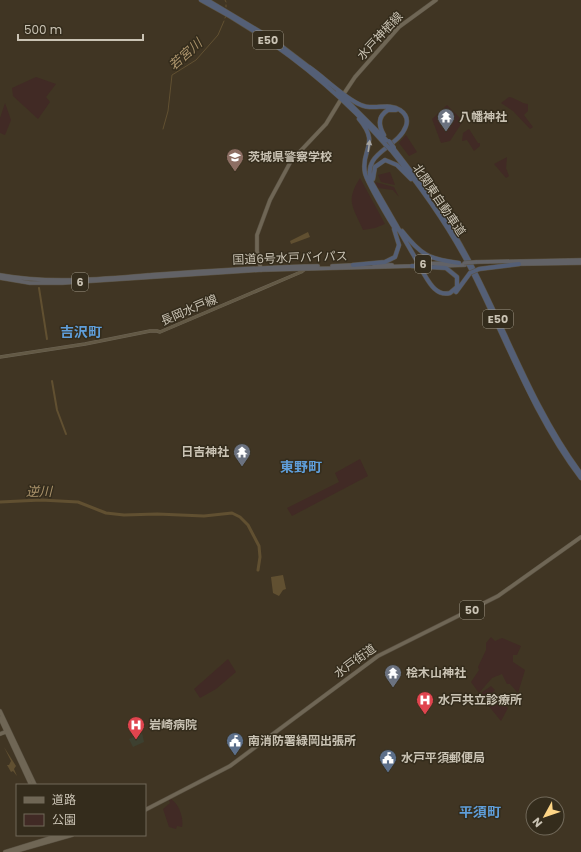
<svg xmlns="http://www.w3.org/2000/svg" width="581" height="852" font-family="Poppins,'Noto Sans JP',sans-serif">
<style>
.medical{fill:#3d4030}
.green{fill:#412a25}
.water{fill:#615031}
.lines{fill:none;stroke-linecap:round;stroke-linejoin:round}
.stream{stroke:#615031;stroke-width:1}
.canal{stroke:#615031;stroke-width:2}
.river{stroke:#615031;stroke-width:3}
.secondary-casing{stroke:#6d6555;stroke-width:3.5}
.primary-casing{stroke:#585041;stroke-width:4.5}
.trunk-casing{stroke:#5a5242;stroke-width:4.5}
.motorway-casing{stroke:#5a5242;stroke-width:5}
.secondary{stroke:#635945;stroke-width:2.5}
.primary{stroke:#6f6655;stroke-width:3.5}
.trunk{stroke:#626266;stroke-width:3.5}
.motorway{stroke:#545f76;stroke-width:4}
.trunk-bridge-casing{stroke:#5a5242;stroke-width:4.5;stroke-linecap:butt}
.motorway-bridge-casing{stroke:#5a5242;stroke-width:5;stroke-linecap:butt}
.trunk-bridge{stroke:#626266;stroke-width:3.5}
.motorway-bridge{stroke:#545f76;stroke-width:4}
.oneway{fill:#a7a5a1}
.labels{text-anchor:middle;stroke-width:3;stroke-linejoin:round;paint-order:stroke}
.shield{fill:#342c1c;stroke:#9d9686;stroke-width:1}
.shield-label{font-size:11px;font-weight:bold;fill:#cac3b4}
.street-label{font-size:12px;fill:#cac3b4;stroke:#342c1c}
.poi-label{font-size:12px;font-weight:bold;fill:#cac3b4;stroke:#342c1c;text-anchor:start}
.water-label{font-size:13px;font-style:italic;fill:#ab936b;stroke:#342c1c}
.quarter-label{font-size:14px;font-weight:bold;fill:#5f9eda;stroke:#342c1c}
</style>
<rect width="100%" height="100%" fill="#403523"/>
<path class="medical" d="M142 733 144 742 133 747 129 739Z"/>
<path class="green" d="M36 77 56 84 46 97 50 102 38 119 13 96 12 88Z
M509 97C516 98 520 103 528 104V111L524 115 533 127 530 129 513 111 501 103Z
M5 103 11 120 5 135 0 133V118Z
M447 105 463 121 450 141 441 143 432 119Z
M469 129 478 143H480V146L474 151 467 140 462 141 463 133Z
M406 135 417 152 409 156 399 143Z
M507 157 506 168 509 176 506 178 494 164Z
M390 172 395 185 381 182 378 175Z
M360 178 385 224 375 228 363 230C353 206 345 202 360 178Z
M375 182 394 187 399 197 393 190 378 188Z
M360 459 368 476 292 516 287 508 339 482 335 473Z
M491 637 495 641 502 638 521 646 517 655H513V662L525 670 518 693 510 684H507L502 674 492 678 479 693 471 682 479 670 478 667 486 650V643Z
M228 659 236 672 216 689 200 698 194 689Z
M491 686 495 690 486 699 481 693Z
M497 695 508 708 501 721 487 704Z
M171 799C179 804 184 818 182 827L177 826 176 829 169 827 163 809 170 803 169 800Z"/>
<path class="water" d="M308 232 310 237 291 244 290 241Z
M283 575 286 589 283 590 279 596 273 593 271 577Z
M4 747 16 766 14 769 17 776 13 771 11 772 7 765H9L11 761Z"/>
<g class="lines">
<path class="stream" d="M225 0 226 2
M226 7V5
M225 18 226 16
M163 129 168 111 172 75 196 60 218 35 224 21"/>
<path class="canal" d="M39 288 47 339
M52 381 57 410 66 434"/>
<path class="river" d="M0 502 41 500 78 502 106 513 124 515 157 514 204 516 232 513 240 517 248 525 259 546 260 557 258 570"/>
<g class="secondary-casing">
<path id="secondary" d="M0 357 85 344 150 331H157L160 332 301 272 305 269"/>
</g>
<g class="primary-casing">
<path id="primary" d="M345 92 355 77 399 27 436 0
M261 270 257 251V235L270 200 291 161 326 124 340 101
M0 711 35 785
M0 718 31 785
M0 734 8 731
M145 810 230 766 378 656 498 596 581 537
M5 852 60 835
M13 852 72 835"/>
</g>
<g class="trunk-casing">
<path id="trunk" d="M476 262 581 260
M416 264 450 263
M518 264 581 263
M374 265H392
M332 266 354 265
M436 266 465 265
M0 275C50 284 98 279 148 275 205 271 261 267 318 266
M0 278 30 283H62L261 270 414 266"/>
</g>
<g class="motorway-casing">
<path id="motorway" d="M201 0C271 37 333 85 385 144
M207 0 267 36
M276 42 310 68
M309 67C325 78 344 98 361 105 373 111 389 102 400 110 406 114 408 120 406 126 398 149 360 152 372 183L417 261
M338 92 388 142
M359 119C381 145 360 149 365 173 367 182 390 221 396 230
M384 135C378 125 378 116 388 110H396
M393 148 429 195
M391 150C422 188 450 228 472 271 507 341 534 416 581 478
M373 179 375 167 385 160 397 165 411 179
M439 210C495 293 521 393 581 474
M402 231C421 255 428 259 459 263
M353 265 385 262 395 257 399 245 394 229
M412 266 446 268 457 277V287L450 293C435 297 428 280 421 269
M479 269 519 264
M456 292 470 273"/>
</g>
<use href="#secondary" class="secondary"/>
<use href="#primary" class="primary"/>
<use href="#trunk" class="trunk"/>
<use href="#motorway" class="motorway"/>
<g class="trunk-bridge-casing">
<path id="trunk-bridge" d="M464 263 476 262"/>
</g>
<g class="motorway-bridge-casing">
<path id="motorway-bridge" d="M389 141 394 148
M385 144 391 150
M417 261 421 269
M470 273 479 269"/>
</g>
<use href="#trunk-bridge" class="trunk-bridge"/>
<use href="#motorway-bridge" class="motorway-bridge"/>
</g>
<defs><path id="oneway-solid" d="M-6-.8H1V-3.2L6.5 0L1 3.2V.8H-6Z"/></defs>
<use class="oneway" href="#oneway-solid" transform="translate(369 146) rotate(-82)"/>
<defs>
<g id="temple-pin" transform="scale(0.9)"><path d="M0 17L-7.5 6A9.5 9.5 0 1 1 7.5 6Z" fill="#6b7280" stroke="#342c1c"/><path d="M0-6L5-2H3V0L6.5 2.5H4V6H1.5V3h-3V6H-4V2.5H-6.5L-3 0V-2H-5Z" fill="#fff"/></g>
<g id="university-pin" transform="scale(0.9)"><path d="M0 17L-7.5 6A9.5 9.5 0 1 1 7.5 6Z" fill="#8d6e63" stroke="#342c1c"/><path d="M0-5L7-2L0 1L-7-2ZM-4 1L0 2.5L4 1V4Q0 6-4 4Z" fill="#fff"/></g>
<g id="hospital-pin" transform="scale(0.9)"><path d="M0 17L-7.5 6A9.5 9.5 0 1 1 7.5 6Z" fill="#e0444e" stroke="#342c1c"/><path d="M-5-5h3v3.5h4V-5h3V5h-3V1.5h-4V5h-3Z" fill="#fff"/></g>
<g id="civic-pin" transform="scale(0.9)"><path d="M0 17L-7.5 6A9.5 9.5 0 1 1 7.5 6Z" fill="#5c6f8a" stroke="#342c1c"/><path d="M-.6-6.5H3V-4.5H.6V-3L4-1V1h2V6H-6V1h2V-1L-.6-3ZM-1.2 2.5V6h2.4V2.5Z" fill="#fff"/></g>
</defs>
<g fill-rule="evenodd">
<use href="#temple-pin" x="446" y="117"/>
<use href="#university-pin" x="235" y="157"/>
<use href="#temple-pin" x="242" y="452"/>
<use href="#temple-pin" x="393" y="673"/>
<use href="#hospital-pin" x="425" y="700"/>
<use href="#hospital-pin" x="136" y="725"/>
<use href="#civic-pin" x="235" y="741"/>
<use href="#civic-pin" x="388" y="758"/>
</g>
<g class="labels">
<g class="shield">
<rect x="253" y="31" width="30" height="18" rx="3"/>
<rect x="415" y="255" width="16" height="18" rx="3"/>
<rect x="72" y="273" width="16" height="18" rx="3"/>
<rect x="483" y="310" width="30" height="18" rx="3"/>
<rect x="460" y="601" width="24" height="18" rx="3"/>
</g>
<g class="shield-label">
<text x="268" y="44">E50</text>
<text x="423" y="268">6</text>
<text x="80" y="286">6</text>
<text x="498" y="323">E50</text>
<text x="472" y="614">50</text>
</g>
<g class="street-label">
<text transform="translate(380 36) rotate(-47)" y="4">水戸神栖線</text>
<text transform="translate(439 200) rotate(56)" y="4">北関東自動車道</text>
<text transform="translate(290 258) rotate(-2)" y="4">国道6号水戸バイパス</text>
<text transform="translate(189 310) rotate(-23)" y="4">長岡水戸線</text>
<text transform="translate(355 661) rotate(-36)" y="4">水戸街道</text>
</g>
<g class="poi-label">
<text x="459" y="121">八幡神社</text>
<text x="248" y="161">茨城県警察学校</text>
<text x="229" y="456" text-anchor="end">日吉神社</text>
<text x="406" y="677">桧木山神社</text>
<text x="438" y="704">水戸共立診療所</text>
<text x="149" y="729">岩崎病院</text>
<text x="248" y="745">南消防署緑岡出張所</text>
<text x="401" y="762">水戸平須郵便局</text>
</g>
<g class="water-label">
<text transform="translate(185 54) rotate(-42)" y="5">若宮川</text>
<text x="39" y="496">逆川</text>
</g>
<g class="quarter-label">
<text x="81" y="337">吉沢町</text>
<text x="301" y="472">東野町</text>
<text x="480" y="817">平須町</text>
</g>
</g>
<rect x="16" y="784" width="130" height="52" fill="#342c1c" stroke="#706859"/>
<rect x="24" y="797" width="20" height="6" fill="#6f6655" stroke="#706859"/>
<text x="52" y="804" font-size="12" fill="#cac3b4">道路</text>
<rect x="24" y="814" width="20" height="12" fill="#412a25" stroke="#706859"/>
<text x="52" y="824" font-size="12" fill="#cac3b4">公園</text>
<g transform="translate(545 816) rotate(230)"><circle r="19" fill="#342c1c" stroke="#706859"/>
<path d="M0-3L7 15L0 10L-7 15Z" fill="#fdd586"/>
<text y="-6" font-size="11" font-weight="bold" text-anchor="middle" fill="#cac3b4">N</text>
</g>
<path d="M18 34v6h125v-6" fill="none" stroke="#cac3b4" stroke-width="2"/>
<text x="24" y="34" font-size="12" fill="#cac3b4" stroke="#342c1c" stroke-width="3" paint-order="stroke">500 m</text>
</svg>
